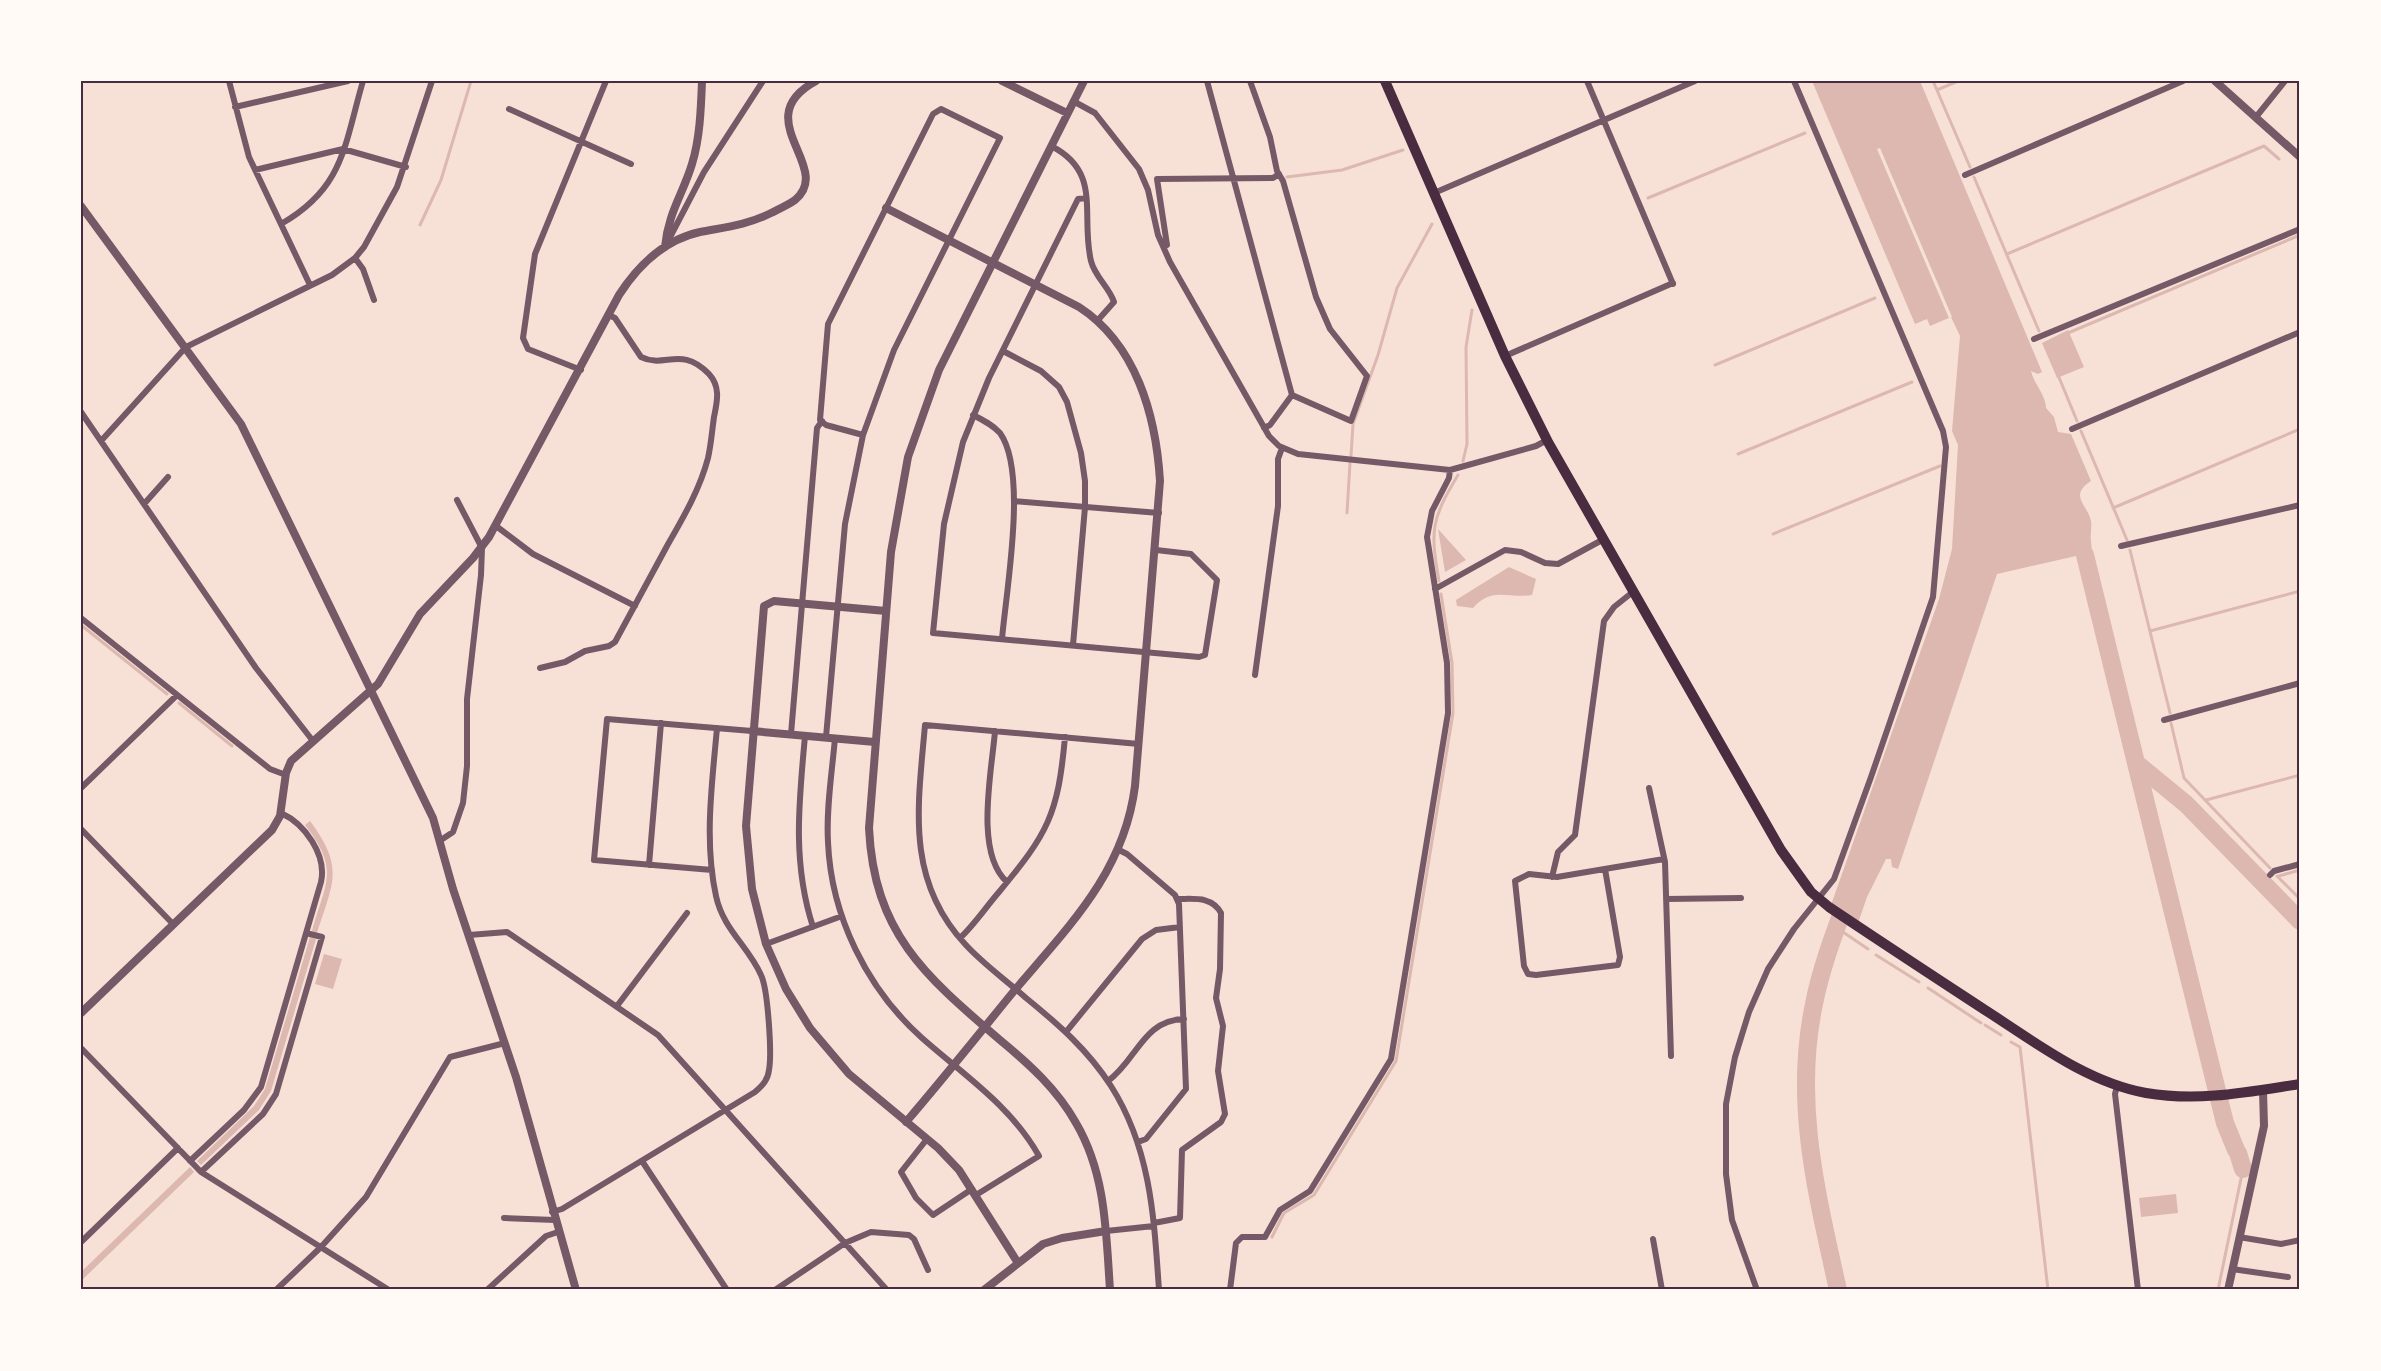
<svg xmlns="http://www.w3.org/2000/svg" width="2381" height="1371" font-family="'Archivo Narrow',sans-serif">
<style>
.water{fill:#dcb8b0}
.pier{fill:#f7e1d7}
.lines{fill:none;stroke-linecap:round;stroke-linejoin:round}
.stream{stroke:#dcb8b0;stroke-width:3}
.river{stroke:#dcb8b0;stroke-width:18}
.minor{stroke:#755966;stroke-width:6}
.tertiary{stroke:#755966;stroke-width:8}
.primary{stroke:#4a2c40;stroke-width:10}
.neatline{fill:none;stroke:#4a2c40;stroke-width:2}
</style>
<rect width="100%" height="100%" fill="#f7e1d7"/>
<path class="water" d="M1812 81H1920L2042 372 2038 374 2031 371C2034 384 2046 395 2046 408L2054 417 2058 432 2071 434 2091 481C2068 496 2088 505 2091 521 2092 528 2090 534 2091 541 2092 555 2094 563 2091 578L2076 556 1997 574 1898 869 1892 867 1891 859H1886L1867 897 1858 923 1831 905 1939 599 1952 549 1958 445 1952 431 1960 336 1951 317 1930 326 1927 319 1915 324Z
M2068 330 2084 367 2057 378 2042 343Z
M1438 529 1466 560 1445 572Z
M1509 567 1536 579 1532 595C1509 599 1492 586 1473 608L1457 606 1456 600Z
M310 821C345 868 333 882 317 933L312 931C326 881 340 870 305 825Z
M310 937 316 939 271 1091 259 1110 201 1165 197 1161 254 1106 265 1089Z
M324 954 342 959 333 989 315 984Z
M190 1167 194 1172 81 1281V1272Z
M2176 1194 2178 1213 2141 1217 2139 1198Z"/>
<path class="pier" d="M1880 148 1952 317 1949 318 1877 149Z"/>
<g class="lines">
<path class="stream" d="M1933 81 1970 167
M1937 90 1958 81
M1287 177 1342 170 1403 150
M1974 177 2039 331
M1648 198 1805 133
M420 225 441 180 471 81
M2007 254 2264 146 2279 159
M2068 333 2300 235
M1715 365 1875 298
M2058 375 2077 421
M2081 431 2127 540
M1738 454 1912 382
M1351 456 1353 424 1378 355 1397 288 1432 224
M1463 461 1467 444 1466 347 1472 310
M2113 508 2300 429
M1347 513 1350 463
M1773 534 1940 466
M2130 550 2170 713
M1439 581C1430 530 1431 520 1458 475
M81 625 167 694
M2150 631 2300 591
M179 703 232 746
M2171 723 2184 778 2270 868
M2206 800 2300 775
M2277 876 2300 899
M2279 876 2300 870
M1837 928 1868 949
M1876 955 1919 982
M1928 988 1981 1023
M1985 1025 2001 1035
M2011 1042 2020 1047 2048 1290
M1272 1237 1284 1213 1314 1195 1396 1061 1453 713 1452 663 1441 594
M2218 1290 2243 1169"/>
<path class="river" d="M2085 555 2136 763 2186 804 2300 921
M2136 763 2225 1123 2236 1150
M2238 1153 2243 1169
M1838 1290C1817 1194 1793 1103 1814 1004 1821 968 1834 934 1847 899"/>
<path class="minor" d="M229 81 249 157 310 285
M1207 81 1292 395 1270 425 1264 428
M1250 81 1270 137 1277 171 1283 181 1316 297 1330 329 1367 376 1351 421 1292 395
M1587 81 1673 284
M1073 101 1095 113 1139 169 1148 190 1158 235 1170 262 1269 436 1279 446 1298 454 1450 470 1536 446 1547 440
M235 107 348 81
M509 109 631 164
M2256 117 2285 81
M1051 146C1103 172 1080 215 1091 261 1095 277 1109 287 1114 302L1098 320
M255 170 343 149 406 167
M1965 175 2183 81
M1434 193 1695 81
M1086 198 1078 199 989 378 963 442 944 524 933 633 1199 657 1205 655 1217 580 1191 554 1156 550
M281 224C344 188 344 146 363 81
M667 243 704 172 763 81
M1163 246 1167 245 1157 179 1273 178 1279 174
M355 258 363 269 374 300
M2034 339 2300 229
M1003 351 1041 371 1059 387 1067 402 1081 453 1085 481V507L1073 645
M1505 356 1673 283
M581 370 528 349 523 338 535 254 606 81
M81 412 256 668 313 741
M973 415C983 420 993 425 1000 433 1028 472 1006 591 1002 639
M2072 429 2300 332
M101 441 186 347 332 275 355 258 364 247 397 187 432 81
M1014 501 1159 513
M144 504 168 477
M496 526 533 554 635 606
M2121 546 2300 505
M1435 589 1505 550 1521 552 1545 563 1558 564 1604 539
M81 618 270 769 286 775
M540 668 565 662 585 651 609 646 615 642C632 610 650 578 667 546 683 518 700 489 708 458 711 445 712 431 714 417 717 402 721 387 709 374 681 345 665 369 641 357L615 318 609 315
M1255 675 1278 506V459L1282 448
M2164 720 2300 683
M995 731C992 770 974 853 1007 882
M791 734 817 428 822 421
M805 736C799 802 792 862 813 927
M826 737 845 524 863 435 894 350 1000 138 941 109 933 114 828 324 820 420 826 425 863 435
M835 738C832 773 826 808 828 842 831 916 867 989 922 1038 965 1076 1011 1106 1039 1156L976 1195
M1139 744 925 725C918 806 905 879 965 944 983 964 1006 980 1026 998 1058 1024 1088 1050 1111 1086 1151 1149 1154 1218 1159 1290
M81 788 177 695
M1649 788 1665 862 1671 1056
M81 829 173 924
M441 840 453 832 463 803 467 766V699L481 575 482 548 457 500
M1119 850 1127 854 1175 895 1179 904 1186 1089 1146 1139 1138 1142
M649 865 661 723
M1605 869 1620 957 1618 965 1536 975 1528 974 1524 966 1515 881 1529 874 1557 877 1664 859
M712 870 594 860 607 719 752 731
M2270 875 2274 871 2300 864
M1552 877 1558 852 1575 835 1604 621 1614 607 1634 591
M1666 899 1741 898
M469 935 507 932 658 1035 887 1290
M960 938C974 925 986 907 999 892 1048 833 1058 815 1065 737
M766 944 842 916
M617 1006 687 913
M1066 1032 1142 939 1156 930 1180 927
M81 1048 201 1172 389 1290
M1108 1081C1137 1060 1143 1020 1184 1019
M2117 1086 2115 1094 2138 1290
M927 1139 901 1172 916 1198 933 1215 972 1189
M190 1161 244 1110 261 1087 321 882C327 855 305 824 281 813
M642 1161 727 1290
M201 1172 263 1114 276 1094 322 937 306 933
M552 1212 562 1209 755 1092C762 1086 768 1080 769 1070 772 1054 768 989 761 975 748 946 723 929 716 896 704 841 712 784 717 728
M504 1218 555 1220
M1154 1223 1180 1218 1182 1150 1221 1122 1225 1114 1218 1071 1223 1026 1216 998 1220 969 1221 913C1212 896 1194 899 1178 899
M1106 1231 1154 1226
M2239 1237 2281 1244 2300 1240
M1653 1239 1662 1290
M81 1242 178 1148
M2232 1269 2288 1277
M276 1290 321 1247 366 1197 450 1057 505 1043
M487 1290 546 1236 558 1232
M775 1290 845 1243 871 1232 909 1235 914 1239 928 1270
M1230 1290 1236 1243 1242 1237H1265L1280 1210 1310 1191 1391 1059 1448 713 1447 663 1427 537 1432 511 1449 478 1450 470
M1757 1290 1732 1220 1726 1174V1104L1735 1057 1749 1012 1768 969 1794 929 1834 879 1871 777 1933 597 1946 447 1943 431 1794 81"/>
<path class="tertiary" d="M1002 81 1067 113
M1084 81 939 370 908 457 891 552 869 828C874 933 925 976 1000 1040 1029 1064 1057 1089 1076 1123 1106 1174 1106 1232 1110 1290
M2215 81 2300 157
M81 206 241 424 433 818 453 889 516 1077 576 1290
M886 208 1079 307C1136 344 1156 415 1160 481L1135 786C1124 873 1068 927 1014 991 978 1035 943 1079 906 1122
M665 247C668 213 683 194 692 164 700 138 701 108 702 81
M886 611 774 601 764 606 746 826 752 889 766 944 786 989 810 1028 849 1074 938 1148 959 1170 1018 1263
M752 731 875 742
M81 1013 272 830 280 816 286 773 291 761 378 684 420 614 473 558 489 537 619 295C639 264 664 240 700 232 726 227 747 225 771 213 779 209 788 205 795 200 835 167 746 119 816 81
M984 1290 1043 1244 1062 1238 1106 1231
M2228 1290 2264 1126 2263 1090"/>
<path class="primary" d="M1385 81 1505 356 1548 442 1781 850 1811 892 1829 907C1881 942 1933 976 1985 1010 2035 1042 2086 1082 2146 1093 2199 1102 2248 1092 2300 1084"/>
</g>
<rect width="2381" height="1371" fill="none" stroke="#fffaf5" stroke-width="165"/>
<rect x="82" y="82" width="2216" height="1206" class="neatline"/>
</svg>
